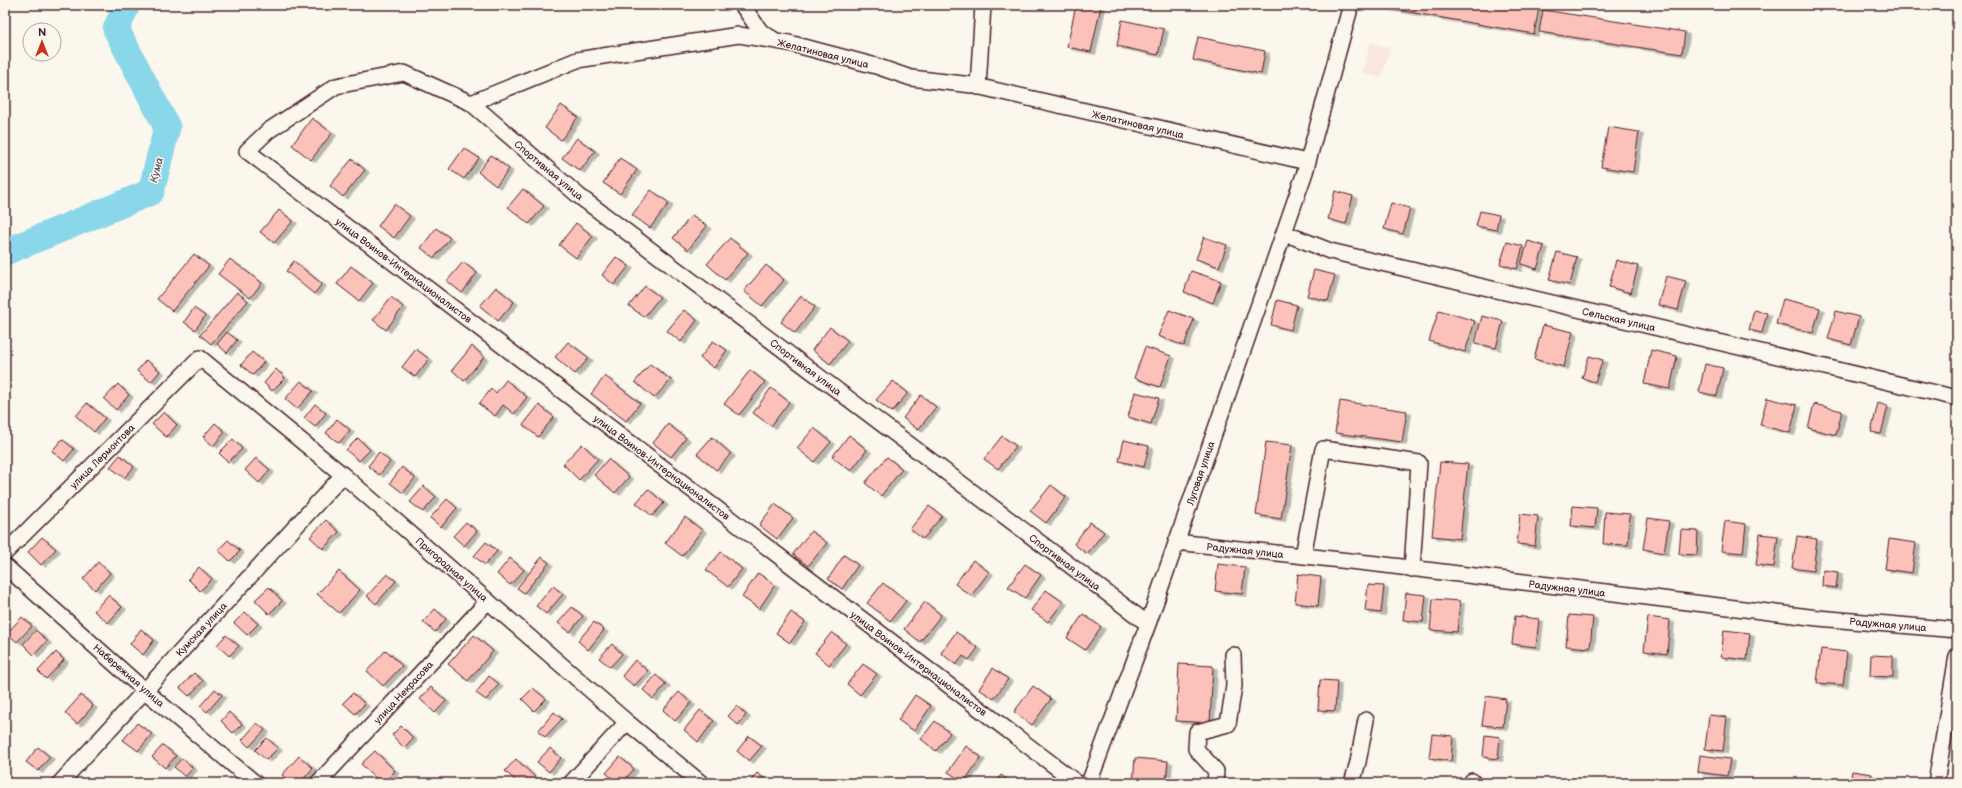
<svg xmlns="http://www.w3.org/2000/svg" width="1962" height="788" font-family="'Balsamiq Sans',sans-serif">
<style>
.built{fill:#fbe7dd}
.lines{fill:none;stroke-linecap:round;stroke-linejoin:round}
.river{stroke:#8bd7ea;stroke-width:27}
.building{fill:#fcc1b9;stroke:#4a1f2b;filter:url(#shadow)}
.minor-casing{stroke:#4a1f2b;stroke-width:18}
.minor{stroke:#fbf7ec;stroke-width:15}
.labels{text-anchor:middle;stroke-width:3;stroke-linejoin:round;paint-order:stroke}
.street-label{font-size:10px;fill:#4a1f2b;stroke:#fbf7ec}
.water-label{font-size:11px;font-style:italic;fill:#5e5664;stroke:#fbf7ec}
</style>
<defs>
<filter id="shadow"><feDropShadow dx="4.5" dy="2.5" stdDeviation="0" flood-color="#0004"/></filter>
</defs>
<rect width="100%" height="100%" fill="#fbf7ec"/>
<filter id="ink" filterUnits="userSpaceOnUse"><feTurbulence type="fractalNoise" baseFrequency=".025" numOctaves="2"/><feDisplacementMap in="SourceGraphic" scale="8" xChannelSelector="R" yChannelSelector="G"/><feConvolveMatrix kernelMatrix="1 2 1 2 8 2 1 2 1" color-interpolation-filters="sRGB"/></filter>
<g filter="url(#ink)">
<path class="built" d="M1371 42 1390 48 1381 78 1362 73Z"/>
<g class="lines">
<path class="river" d="M5 252 151 192 167 127 116 29 127 5"/>
</g>
<path class="building" d="M1076 5 1101 6 1091 52 1067 47Z
M1369 5H1520L1539 8 1534 34Z
M1543 10 1685 32 1682 54 1539 32Z
M1122 20 1164 29 1158 55 1117 46Z
M1198 37 1265 51 1261 74 1193 60Z
M561 105 578 117 561 140 545 128Z
M312 118 332 133 311 160 292 145Z
M1608 127 1639 132 1633 172 1601 167Z
M577 138 595 151 580 171 562 158Z
M464 148 479 158 464 179 449 169Z
M491 155 509 169 496 186 478 172Z
M620 158 637 170 620 194 603 183Z
M352 159 365 170 343 197 330 186Z
M523 189 544 206 529 224 508 207Z
M651 190 669 203 650 228 632 215Z
M1335 191 1353 196 1346 224 1328 219Z
M1391 203 1410 208 1403 234 1384 229Z
M394 204 410 216 394 238 378 226Z
M279 210 293 221 274 243 260 232Z
M1480 211 1499 215 1496 230 1476 226Z
M692 215 707 226 688 250 673 238Z
M576 223 593 236 576 258 559 245Z
M436 228 450 238 434 258 421 248Z
M1204 237 1227 245 1219 267 1196 259Z
M730 238 748 253 725 280 707 264Z
M1528 241 1544 246 1537 269 1521 264Z
M1507 242 1523 246 1517 269 1500 264Z
M1557 252 1577 257 1570 285 1549 280Z
M194 254 209 266 172 311 157 299Z
M616 257 629 266 614 285 602 275Z
M230 259 262 283 250 298 218 274Z
M1616 260 1638 266 1631 293 1609 287Z
M294 261 322 284 314 294 286 271Z
M463 262 477 273 462 293 447 281Z
M766 265 784 280 762 306 744 291Z
M351 266 373 283 359 301 337 284Z
M1314 270 1335 275 1328 301 1307 296Z
M1191 271 1221 281 1213 303 1184 292Z
M1666 276 1686 281 1678 310 1658 305Z
M645 286 660 297 644 317 629 306Z
M496 287 514 302 498 321 480 306Z
M237 292 248 301 211 344 200 335Z
M801 296 815 307 795 333 781 322Z
M391 297 403 307 386 330 373 320Z
M1783 299 1820 308 1813 333 1776 324Z
M1277 300 1297 305 1291 330 1271 325Z
M194 308 205 316 195 330 184 322Z
M684 310 697 320 681 342 667 331Z
M1169 310 1194 319 1184 346 1158 336Z
M1439 310 1475 321 1465 352 1429 341Z
M1754 310 1767 313 1762 333 1749 330Z
M1836 311 1859 317 1851 345 1828 339Z
M1482 316 1503 321 1496 348 1475 343Z
M1543 325 1573 332 1564 367 1534 359Z
M830 327 848 341 830 364 812 350Z
M227 332 237 340 227 353 217 344Z
M713 341 727 350 714 368 700 358Z
M568 342 589 358 575 374 555 357Z
M472 346 484 357 464 381 452 370Z
M1145 347 1171 356 1160 387 1134 378Z
M416 349 429 359 415 377 402 367Z
M1651 350 1677 356 1670 389 1644 384Z
M252 352 264 362 253 375 241 365Z
M1589 356 1603 360 1595 382 1582 378Z
M146 360 160 371 151 382 137 371Z
M650 364 671 380 654 398 635 382Z
M1705 364 1723 368 1717 396 1699 392Z
M276 369 285 378 272 391 264 383Z
M750 370 765 382 739 415 724 404Z
M605 376 640 403 626 421 591 394Z
M506 380 527 397 514 414 503 405 495 416 479 404 491 389 496 393Z
M301 381 313 391 297 409 285 399Z
M893 381 908 393 892 412 876 400Z
M118 384 129 395 116 410 104 399Z
M771 388 789 402 771 426 753 413Z
M1135 392 1159 398 1151 424 1128 417Z
M921 395 936 407 918 430 903 418Z
M1767 398 1797 405 1790 433 1760 425Z
M1340 401 1407 411 1402 442 1335 433Z
M87 403 105 418 94 432 76 416Z
M1878 403 1888 406 1881 434 1871 432Z
M315 404 326 413 315 427 304 418Z
M1814 404 1842 411 1836 435 1808 428Z
M539 405 554 417 538 437 523 425Z
M164 412 177 425 166 437 152 424Z
M337 419 350 430 339 443 326 433Z
M215 423 225 432 213 446 203 437Z
M668 424 686 438 671 457 653 443Z
M814 428 831 442 814 462 797 448Z
M849 435 867 450 851 471 832 457Z
M1002 436 1016 446 998 469 984 459Z
M712 437 731 454 716 470 697 454Z
M358 438 370 450 359 461 346 450Z
M62 439 74 449 64 461 52 451Z
M233 439 242 449 228 462 219 453Z
M1124 440 1149 446 1144 467 1119 461Z
M1266 442 1292 445 1281 519 1256 515Z
M582 444 598 459 579 480 563 464Z
M379 452 390 462 379 475 368 466Z
M120 455 134 467 124 478 110 467Z
M887 457 902 469 881 496 865 483Z
M256 458 270 470 259 483 245 470Z
M608 459 629 477 615 493 594 475Z
M1440 462 1468 464 1460 539 1432 536Z
M402 467 415 478 403 493 390 483Z
M1051 485 1066 497 1046 523 1030 511Z
M424 486 436 497 423 512 410 502Z
M648 489 664 503 652 516 636 503Z
M447 499 457 508 441 527 430 518Z
M775 504 793 518 777 539 759 525Z
M929 506 942 516 923 539 910 529Z
M1573 506 1597 508 1595 528 1571 526Z
M1605 512 1630 514 1628 545 1603 544Z
M1520 514 1538 516 1535 546 1517 544Z
M685 517 702 530 682 556 665 543Z
M1648 518 1669 521 1664 553 1643 549Z
M326 520 339 532 323 549 310 537Z
M1725 521 1746 524 1743 553 1721 551Z
M466 522 477 531 464 546 453 536Z
M1090 522 1104 532 1087 554 1074 544Z
M1681 530 1698 531 1697 555 1679 554Z
M811 531 827 543 808 566 793 554Z
M1760 534 1778 536 1774 567 1756 565Z
M1797 536 1817 539 1813 571 1792 568Z
M42 537 56 549 41 565 28 552Z
M1889 539 1916 543 1912 573 1885 569Z
M228 540 240 551 230 561 218 550Z
M486 542 497 551 485 565 474 556Z
M721 552 742 569 728 587 706 570Z
M844 555 858 565 842 589 828 579Z
M542 557 549 563 524 593 517 588Z
M510 558 524 570 510 585 497 574Z
M973 560 989 572 971 596 955 584Z
M98 562 110 573 95 590 83 579Z
M1025 564 1041 575 1025 598 1008 587Z
M1218 564 1245 567 1242 594 1215 591Z
M199 567 212 579 200 591 188 579Z
M1823 570 1838 572 1836 588 1822 586Z
M339 571 360 590 339 613 317 594Z
M758 573 775 585 759 609 742 597Z
M387 574 396 581 376 604 367 596Z
M1298 574 1321 577 1318 606 1295 603Z
M883 583 906 601 890 621 867 603Z
M1368 585 1384 586 1381 613 1365 611Z
M553 586 563 594 546 614 536 606Z
M269 587 282 601 269 614 255 600Z
M1046 590 1063 602 1048 622 1031 610Z
M1406 593 1426 595 1423 622 1403 620Z
M108 595 122 607 108 623 94 611Z
M1433 599 1460 601 1457 632 1430 630Z
M925 602 941 615 920 642 904 629Z
M572 607 583 616 570 632 558 623Z
M435 609 446 619 435 632 423 622Z
M245 612 258 624 247 635 234 623Z
M791 612 805 622 790 643 776 633Z
M1083 614 1101 627 1085 650 1067 638Z
M1569 615 1593 617 1590 648 1566 646Z
M1515 616 1539 619 1536 647 1512 644Z
M22 617 32 626 17 642 7 633Z
M1648 617 1670 620 1667 654 1644 651Z
M594 622 604 630 588 650 578 641Z
M141 629 154 640 143 655 130 644Z
M36 630 47 641 34 655 23 644Z
M1724 630 1750 633 1747 660 1721 657Z
M832 632 846 644 829 665 815 653Z
M956 632 978 648 969 660 963 656 956 665 941 653Z
M226 635 239 646 229 656 217 645Z
M474 635 493 651 468 681 448 664Z
M612 644 622 654 610 667 599 658Z
M1821 649 1847 652 1843 685 1817 683Z
M386 650 402 666 383 686 367 671Z
M56 652 64 660 46 679 38 671Z
M1871 655 1893 656V677L1870 676Z
M635 660 648 671 634 686 622 676Z
M863 664 877 674 860 695 847 684Z
M1179 664 1213 666 1210 723 1176 721Z
M993 668 1008 679 994 699 979 689Z
M194 673 203 681 189 696 180 688Z
M656 675 666 684 653 699 643 690Z
M489 676 499 684 486 700 476 693Z
M1320 680 1337 681 1335 711 1318 710Z
M1033 686 1051 699 1032 725 1014 712Z
M431 687 446 701 435 713 420 699Z
M533 688 546 699 534 711 522 699Z
M215 689 222 695 207 712 200 706Z
M679 692 691 703 675 721 663 710Z
M353 693 365 704 355 714 343 703Z
M81 695 93 706 77 724 65 713Z
M915 695 931 706 914 731 898 720Z
M1486 696 1506 699 1503 727 1482 725Z
M737 706 746 715 738 725 728 716Z
M700 710 714 721 698 742 684 730Z
M229 712 242 724 233 733 221 721Z
M554 712 562 719 545 737 538 731Z
M1709 715 1727 717 1723 751 1705 749Z
M935 721 950 733 936 751 921 739Z
M137 723 152 734 138 751 123 740Z
M257 723 265 730 249 747 242 740Z
M401 726 413 738 404 748 392 735Z
M1432 734 1453 736 1451 761 1429 758Z
M1485 735 1500 737 1498 759 1483 757Z
M749 736 762 746 749 761 737 751Z
M267 738 278 748 266 760 255 750Z
M163 745 176 756 165 768 152 757Z
M966 746 981 757 964 782 948 772Z
M38 747 50 757 38 771 26 762Z
M550 748 561 758 549 772 537 762Z
M375 751 395 771 383 783H381L361 764Z
M1700 755 1730 759 1727 776 1698 772Z
M299 756 313 768 300 783H291L282 775Z
M620 757 634 769 622 783H618L606 773Z
M182 758 193 768 185 777 174 767Z
M1135 758 1168 761 1166 783H1133Z
M516 759 538 780 535 783H518L505 771Z
M1852 771 1872 774 1870 783H1850Z
M757 773 768 782V783H749Z
M1001 775 1012 783H995Z"/>
<g class="lines">
<g class="minor-casing">
<path id="minor" d="M742 5 761 32 773 39
M978 87 983 5
M471 103 579 196 1148 624
M1284 233 1330 251 1957 398
M1176 542 1377 564 1818 618 1957 630
M5 553 200 358 343 475 627 722 701 783
M1303 556 1323 449 1419 463 1412 569
M5 566 144 690 255 783
M60 783 343 475
M318 783 488 601
M571 783 627 722
M1077 783 247 151 268 131 336 86 404 73 471 103 577 60 739 35 789 43 876 66 911 78 972 85 1307 162
M1089 783 1148 624 1305 172 1349 12
M1215 783 1216 771 1196 749 1197 732 1228 724 1234 686 1233 655
M1352 783 1358 762 1366 720
M1472 783V781
M1936 783 1957 656"/>
</g>
<use href="#minor" class="minor"/>
</g>
</g>
<g class="labels">
<g class="street-label">
<text transform="translate(823 53) rotate(14)" y="4">Желатиновая улица</text>
<text transform="translate(1138 124) rotate(13)" y="4">Желатиновая улица</text>
<text transform="translate(549 170) rotate(40)" y="4">Спортивная улица</text>
<text transform="translate(404 270) rotate(37)" y="4">улица Воинов-Интернационалистов</text>
<text transform="translate(1619 319) rotate(13)" y="4">Сельская улица</text>
<text transform="translate(806 367) rotate(37)" y="4">Спортивная улица</text>
<text transform="translate(102 456) rotate(-45)" y="4">улица Лермонтова</text>
<text transform="translate(662 467) rotate(37)" y="4">улица Воинов-Интернационалистов</text>
<text transform="translate(1200 473) rotate(-71)" y="4">Луговая улица</text>
<text transform="translate(1245 550) rotate(6)" y="4">Радужная улица</text>
<text transform="translate(1065 562) rotate(37)" y="4">Спортивная улица</text>
<text transform="translate(452 569) rotate(41)" y="4">Пригородная улица</text>
<text transform="translate(1567 588) rotate(7)" y="4">Радужная улица</text>
<text transform="translate(1888 624) rotate(5)" y="4">Радужная улица</text>
<text transform="translate(201 629) rotate(-47)" y="4">Кумская улица</text>
<text transform="translate(919 663) rotate(37)" y="4">улица Воинов-Интернационалистов</text>
<text transform="translate(129 675) rotate(41)" y="4">Набережная улица</text>
<text transform="translate(403 692) rotate(-47)" y="4">улица Некрасова</text>
</g>
<g class="water-label">
<text transform="translate(156 170) rotate(-76)" y="4">Кума</text>
</g>
</g>
<rect width="1962" height="788" fill="none" stroke="#fbf7ec" stroke-width="20"/>
<rect x="10" y="10" width="1942" height="768" fill="none" stroke="#4a1f2b" stroke-width="1.5" filter="url(#ink)"/>
<g transform="translate(42 42)"><circle r="19" fill="#fbf7ec" stroke="#b4a19f"/>
<path d="M0-3L7 15L0 10L-7 15Z" fill="#c8321e"/>
<text y="-6" font-size="11" font-weight="bold" text-anchor="middle" fill="#4a1f2b">N</text>
</g>
</svg>
